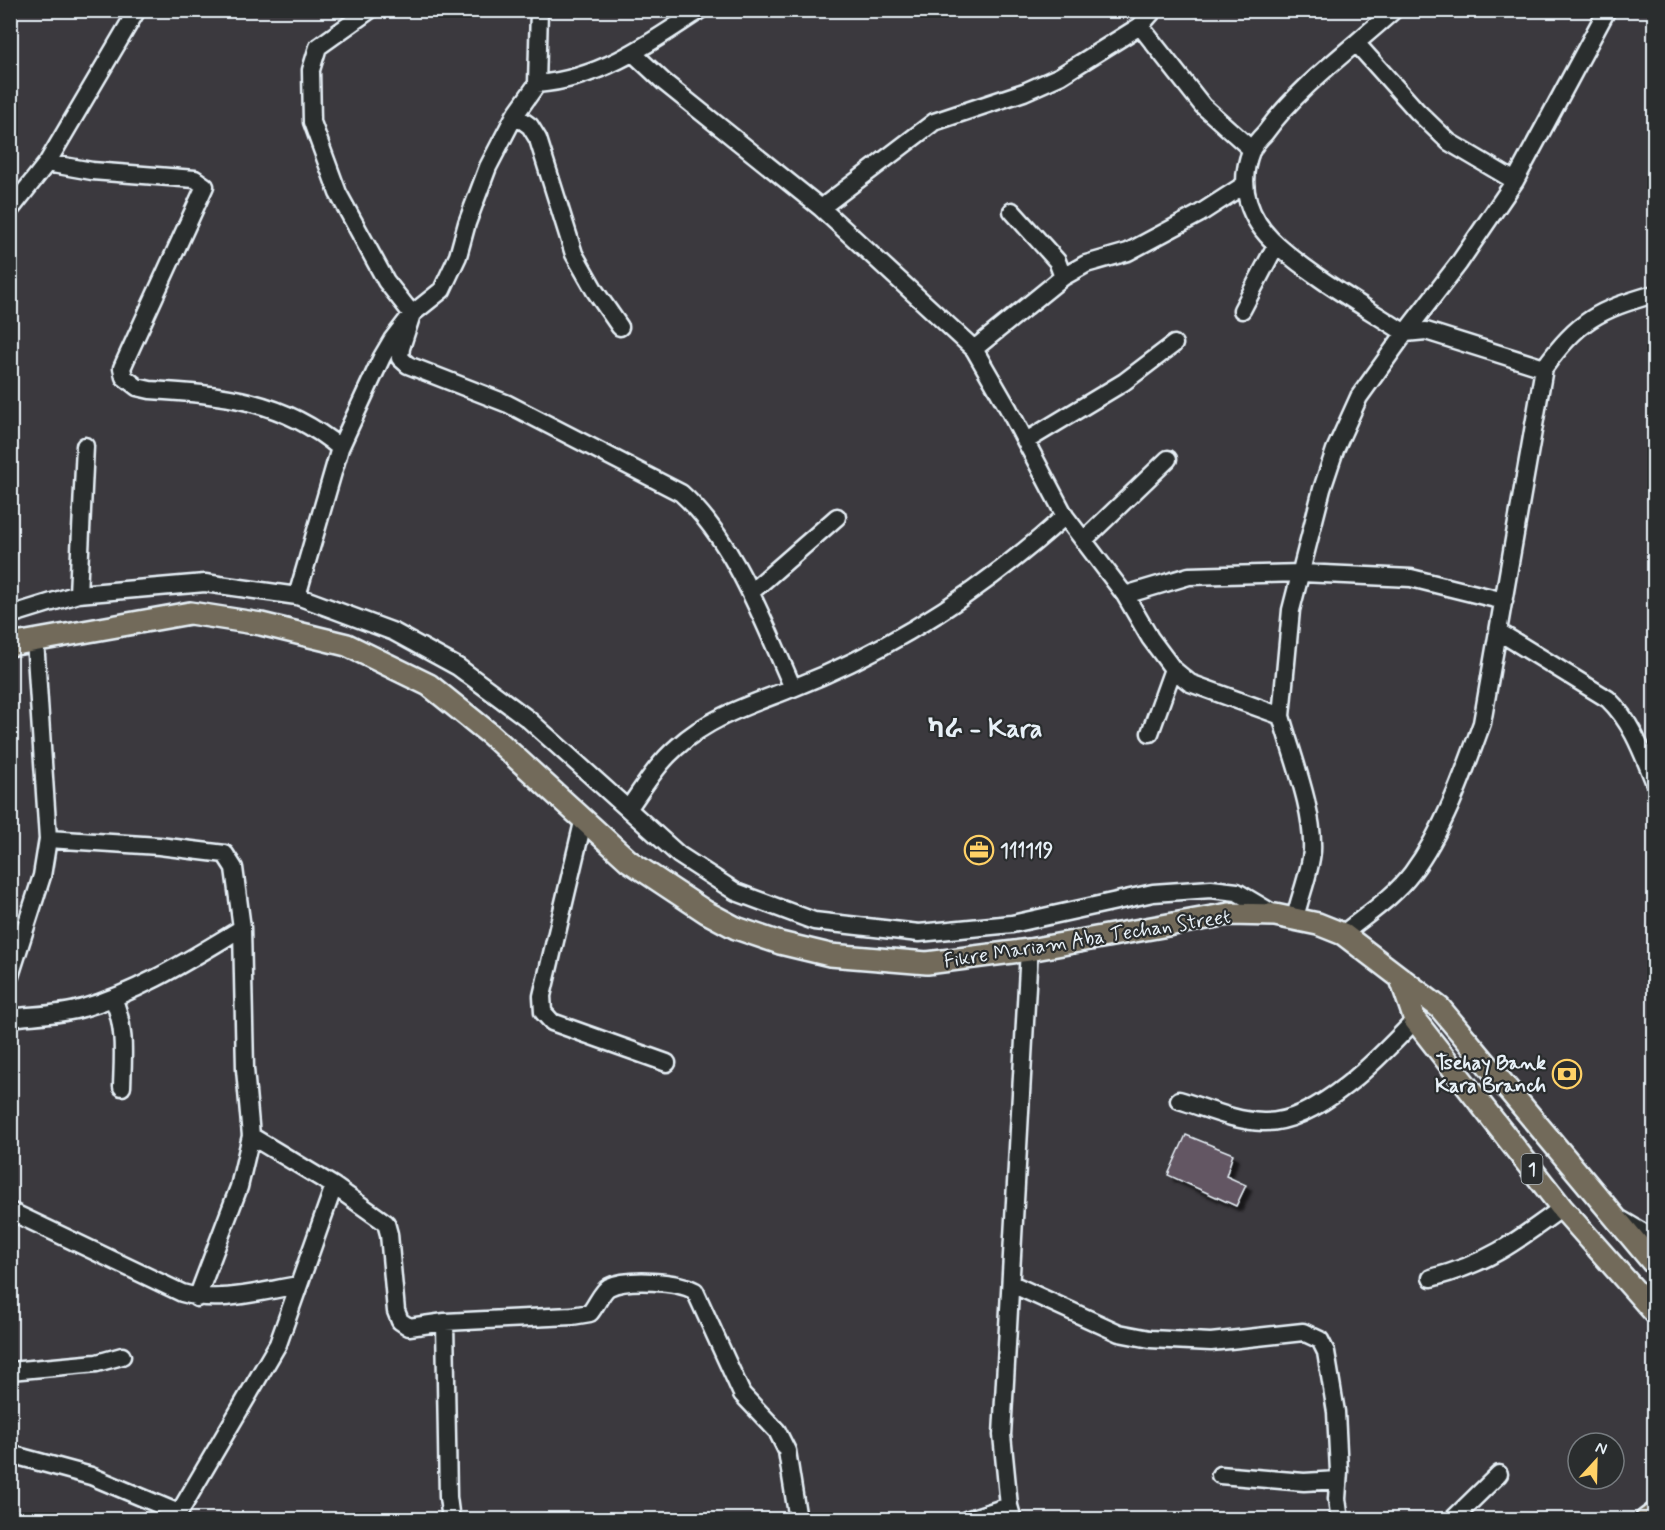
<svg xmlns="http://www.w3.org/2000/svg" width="1665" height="1530" font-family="Mynerve,'Noto Sans Ethiopic',sans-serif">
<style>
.building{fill:#635663;stroke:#e8f1f8;stroke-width:1.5;filter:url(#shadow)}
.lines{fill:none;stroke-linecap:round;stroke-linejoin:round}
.minor-casing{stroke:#e8f1f8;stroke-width:21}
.major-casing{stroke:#e8f1f8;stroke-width:26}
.minor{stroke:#2a2d2e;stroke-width:16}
.major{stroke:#726b5a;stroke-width:21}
.labels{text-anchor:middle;stroke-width:4.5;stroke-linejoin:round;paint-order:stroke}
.shield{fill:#2a2d2e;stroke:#afb6bb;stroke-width:1.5}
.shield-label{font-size:18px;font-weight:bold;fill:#e8f1f8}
.poi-label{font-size:20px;font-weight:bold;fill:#e8f1f8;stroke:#2a2d2e;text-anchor:start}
.street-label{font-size:20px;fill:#e8f1f8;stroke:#2a2d2e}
.district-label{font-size:26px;font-weight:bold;fill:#e8f1f8;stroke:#2a2d2e}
</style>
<defs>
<filter id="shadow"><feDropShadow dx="5.5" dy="5.5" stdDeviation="1.5" flood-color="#0009"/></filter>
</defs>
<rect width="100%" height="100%" fill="#3b393e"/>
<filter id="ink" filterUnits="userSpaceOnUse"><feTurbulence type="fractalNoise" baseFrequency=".0167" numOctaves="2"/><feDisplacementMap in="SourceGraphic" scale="12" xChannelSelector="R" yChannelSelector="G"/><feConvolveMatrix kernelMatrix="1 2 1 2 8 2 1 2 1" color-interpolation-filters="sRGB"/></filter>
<g filter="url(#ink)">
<path class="building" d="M1186 1135 1233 1154 1226 1176 1246 1185 1236 1206 1168 1175Z"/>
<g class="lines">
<g class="minor-casing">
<path id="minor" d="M370 10 318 47 311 70 312 122 338 193 386 281 412 314 401 348 400 358 408 365 508 404 681 493C734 540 764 623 793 688 752 704 709 717 677 747 657 764 643 788 628 809
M1140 26 1203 106 1252 150
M1357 44 1417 111 1449 142 1515 181
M634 54 664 82 821 208 974 349 1008 408 1065 516 1125 595 1150 638 1173 669 1190 683 1281 716C1292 756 1314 810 1312 851 1310 873 1300 896 1295 918
M537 84C600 79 649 44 700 10
M515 115 530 126 538 139 574 254 595 291 620 327
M47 163 92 171 195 179 205 186 126 359 122 368 124 377 137 387 150 390C221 394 284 400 340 448
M821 208 934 122 1024 92 1060 76 1140 26 1154 10
M10 210 47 163 137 10
M1012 211 1057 261 1063 277
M1242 310 1276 245
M1405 333 1459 263 1515 181 1607 10
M974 349 1063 277 1086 264 1128 252 1199 214 1244 185
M1544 368C1578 320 1599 310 1654 294
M1026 441 1124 382 1174 344
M1085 539 1168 459
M751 592 837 517
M78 594 85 446
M1125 595 1189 576 1302 573 1411 578 1504 601
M297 596 340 448 382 357 392 340 412 314 442 290 458 256 467 223 488 167 515 115 537 84 539 10
M10 615 78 594 205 583 297 596 394 632 458 667 528 719 679 855 736 892 814 921 919 933 1012 924 1153 893 1211 889 1237 892 1274 914
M1499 632 1608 699C1631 721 1642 751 1654 781
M793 688C893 649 985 588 1065 516
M1281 716 1291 610 1322 489 1335 450 1359 397 1405 333C1362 305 1315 279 1277 245 1249 220 1237 187 1251 151 1254 145 1260 138 1265 133 1300 85 1350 50 1394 10
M1150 733 1173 669
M584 818 542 996 543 1012 552 1022 667 1063
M242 928 245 1069 251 1136 334 1186 386 1223 389 1234 396 1311 400 1321 409 1327 445 1322 572 1316 590 1313C596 1306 602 1291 609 1287 628 1278 678 1281 695 1291L742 1394 777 1431 787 1451 798 1520
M1343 934C1366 915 1393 898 1412 873 1444 830 1464 773 1482 723L1544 368 1426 331 1405 333
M10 976 42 876 48 839 35 640
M113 998C126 1028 123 1055 122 1087
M10 1018C34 1015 61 1015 83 1008 140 992 192 958 242 928L234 868 225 854 159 846 48 839
M1179 1100C1206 1108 1234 1121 1263 1122 1317 1124 1381 1056 1415 1020
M10 1211 182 1293C220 1304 261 1291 299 1285
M1622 1220 1654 1239
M1431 1278C1487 1264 1517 1241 1562 1208
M1012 1284 1119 1333 1150 1339 1211 1342 1303 1332 1320 1340 1326 1352 1336 1412 1339 1471 1337 1499 1340 1520
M197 1298 239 1187 251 1136
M445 1322 448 1497 451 1520
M10 1371 97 1363 122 1356
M10 1454 91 1476 179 1513 175 1520
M1220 1475 1304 1482 1338 1480
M180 1520 179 1513 278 1344 334 1186
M966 1520 1009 1506
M1013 1520 1009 1506 1002 1435 1029 950
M1452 1520 1499 1474"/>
</g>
<g class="major-casing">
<path id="major" d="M10 645 190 613 261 624 347 645 429 685 490 734 629 861 706 912 736 928 780 943 830 955 927 963 1029 950 1229 914 1275 915 1318 924 1343 934 1440 1008 1654 1264
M1402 982 1415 1020 1562 1208 1654 1312
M1646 1520 1654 1514"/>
</g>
<use href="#minor" class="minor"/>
<use href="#major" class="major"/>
</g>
</g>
<defs>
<g id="office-ring" transform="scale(1.5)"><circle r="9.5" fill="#2a2d2e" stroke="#ffd166" stroke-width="1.5"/><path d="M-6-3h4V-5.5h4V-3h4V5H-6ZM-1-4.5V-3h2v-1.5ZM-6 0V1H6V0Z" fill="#ffd166"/></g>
<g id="bank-ring" transform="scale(1.5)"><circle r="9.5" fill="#2a2d2e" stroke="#ffd166" stroke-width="1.5"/><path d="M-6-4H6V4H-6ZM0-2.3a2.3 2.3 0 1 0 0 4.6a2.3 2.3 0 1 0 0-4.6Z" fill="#ffd166"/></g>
</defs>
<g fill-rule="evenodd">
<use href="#office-ring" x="979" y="850"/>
<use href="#bank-ring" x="1567" y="1074"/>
</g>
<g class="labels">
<rect class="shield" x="1521.5" y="1154" width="21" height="30" rx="4.5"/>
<g class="shield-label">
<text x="1532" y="1175">1</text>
</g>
<g class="poi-label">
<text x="1000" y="857">111119</text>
<text x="1546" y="1069" text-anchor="end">Tsehay Bank<tspan x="1546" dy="23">Kara Branch</tspan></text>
</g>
<g class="street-label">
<text transform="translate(1087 938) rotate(-9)" y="7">Fikre Mariam Aba Techan Street</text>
</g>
<g class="district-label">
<text x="985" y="737">ካራ - Kara</text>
</g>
</g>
<rect width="1665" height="1530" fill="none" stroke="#2a2d2e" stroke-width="36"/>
<rect x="18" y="18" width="1629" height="1494" fill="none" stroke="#e8f1f8" stroke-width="2" filter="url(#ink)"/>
<g transform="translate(1596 1461) rotate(22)"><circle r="28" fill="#2a2d2e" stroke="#767b7f" stroke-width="1.5"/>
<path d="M0-4.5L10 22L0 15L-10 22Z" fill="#ffd166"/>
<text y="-9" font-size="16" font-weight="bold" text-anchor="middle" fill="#e8f1f8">N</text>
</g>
</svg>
